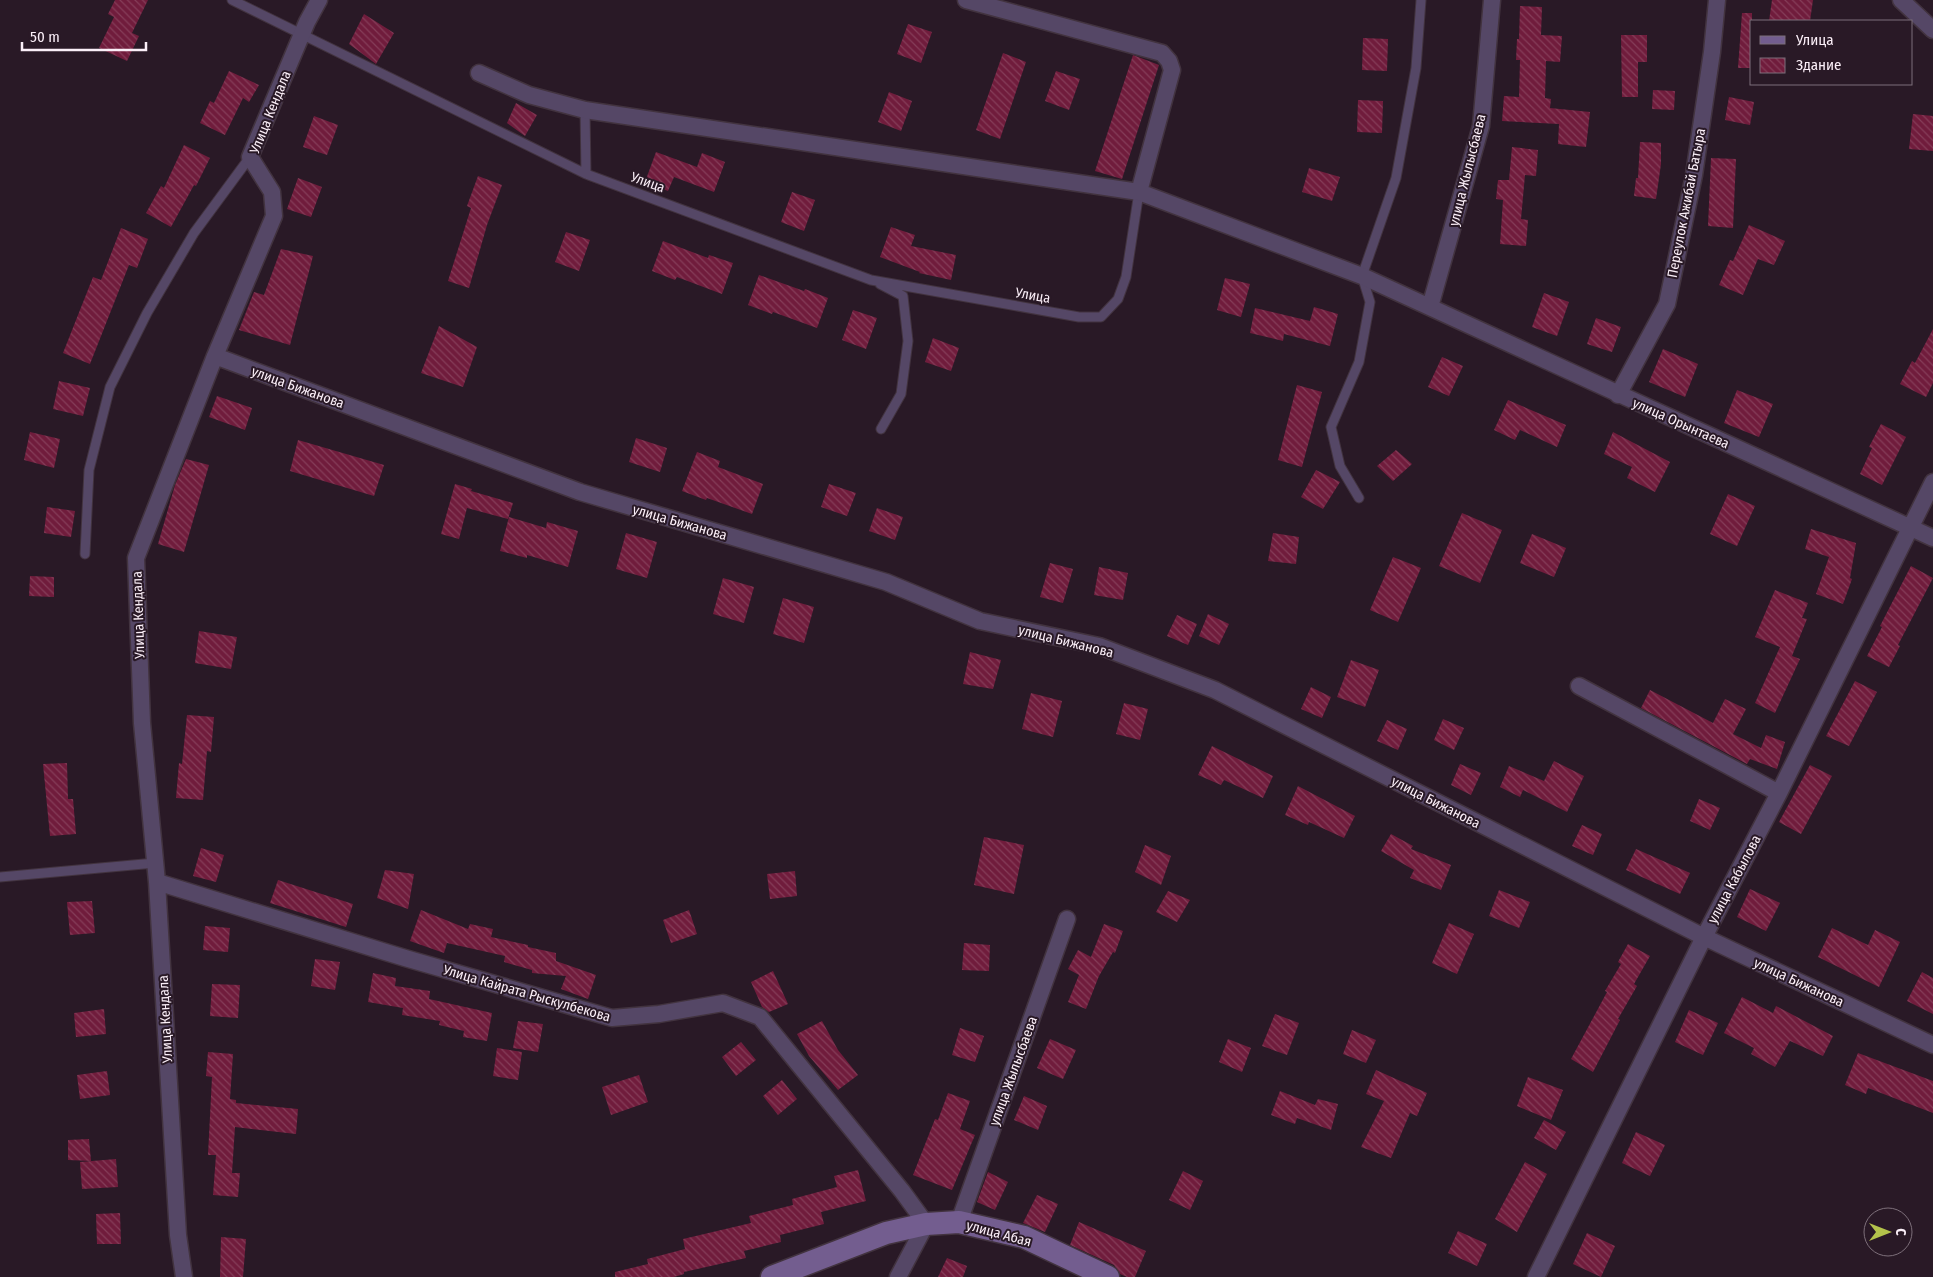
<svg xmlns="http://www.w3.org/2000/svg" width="1933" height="1277" font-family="'Fira Sans Condensed',sans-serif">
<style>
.building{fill:url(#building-back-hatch)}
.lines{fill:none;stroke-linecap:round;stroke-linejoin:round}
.lane-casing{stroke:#42333f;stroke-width:11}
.street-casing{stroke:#42333f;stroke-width:19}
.secondary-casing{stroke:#42333f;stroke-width:25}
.lane{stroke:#554766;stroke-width:9}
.street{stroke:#554766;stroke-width:16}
.secondary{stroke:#735d8f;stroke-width:22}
.labels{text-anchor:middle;stroke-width:4;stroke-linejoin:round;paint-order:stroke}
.street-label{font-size:14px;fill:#fbeff8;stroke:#291926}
</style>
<defs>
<pattern id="building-back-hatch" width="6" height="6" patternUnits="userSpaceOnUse" patternTransform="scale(1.25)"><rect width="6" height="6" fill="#701c3c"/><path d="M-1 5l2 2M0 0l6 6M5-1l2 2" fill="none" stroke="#853d59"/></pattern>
</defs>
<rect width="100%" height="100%" fill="#291926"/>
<path class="building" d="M115 0H148L132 33 139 36 127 61 99 48 114 17 108 14Z
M1772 0H1813L1810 21H1769Z
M1520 6 1542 7 1541 35 1562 36 1560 62 1546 61 1545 98 1551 99 1550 108 1590 112 1586 147 1558 144 1559 124 1502 121 1504 96 1519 97 1520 60H1516L1517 39H1519Z
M1742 13H1752V68H1738Z
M364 14 394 33 376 64 349 44Z
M908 24 932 32 921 63 897 54Z
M1621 35H1647V62H1638V97H1622Z
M1363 38 1388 39 1387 71 1362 70Z
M1003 53 1026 62 1000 139 976 130Z
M1133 55 1159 65 1122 179 1095 171Z
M229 71 259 85 249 102 243 98 225 135 200 123 210 101 214 103Z
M1056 71 1080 79 1069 110 1045 101Z
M1653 90 1675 91 1674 110 1652 109Z
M889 92 912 101 901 131 878 122Z
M1729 97 1754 102 1750 125 1725 120Z
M1358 100 1383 101 1382 133 1357 132Z
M516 103 537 115 525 136 507 123Z
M1913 114 1933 116V151L1909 149Z
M314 116 338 125 327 155 303 147Z
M1640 142 1661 143V164L1656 199 1634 196 1636 178H1638Z
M184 145 210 158 196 186 194 185 171 227 146 213 161 186 164 188Z
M1512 147 1538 150 1536 176 1525 175 1521 219 1528 220 1526 246 1500 244 1503 200 1496 199 1498 180H1509Z
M656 152 697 167 702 153 725 162 714 192 674 177 668 191 645 182Z
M1711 158 1736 159 1733 228 1708 226Z
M1309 168 1340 177 1332 201 1302 192Z
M478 176 502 185 487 225 469 288 448 281 471 208 467 206Z
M298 178 322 187 311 217 287 209Z
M792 192 815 200 804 231 781 222Z
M1749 225 1785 241 1774 265 1758 259 1743 295 1719 285 1730 260 1733 261Z
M891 227 915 235 911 246 956 255 951 280 919 273 920 272 880 257Z
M121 228 148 239 137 268 129 265 90 364 63 353 93 277 101 280Z
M566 232 590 240 579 271 555 262Z
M663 241 708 258 709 255 733 263 722 294 677 277 675 280 652 271Z
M281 249 313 256 290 345 239 330 254 292 264 295Z
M759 275 804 291 805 289 828 298 817 328 773 312 772 314 748 305Z
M1225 278 1250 284 1241 317 1217 310Z
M1544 293 1569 302 1557 336 1532 327Z
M1314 307 1338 314 1330 346 1284 334 1283 341 1250 333 1255 308 1310 321Z
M853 310 877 318 866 349 842 340Z
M1596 318 1621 327 1612 352 1587 344Z
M439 326 477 347 463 387 421 373Z
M1933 329V383L1926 397 1900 384 1912 361 1915 363Z
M933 338 959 348 951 371 925 362Z
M1663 349 1698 364 1685 397 1649 382Z
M1442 357 1463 366 1449 396 1428 387Z
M59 381 90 388 83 416 53 409Z
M1297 385 1322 392 1302 467 1278 460Z
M1737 390 1773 404 1759 437 1724 423Z
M217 396 252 408 245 430 209 417Z
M1508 400 1566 425 1557 447 1520 430 1515 440 1494 430Z
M1881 424 1906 437 1882 485 1860 474 1872 448 1869 447Z
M30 432 60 439 54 468 24 460Z
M1613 432 1670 462 1655 492 1627 478 1632 467 1604 454Z
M636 438 667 448 660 472 629 462Z
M298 440 384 465 374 496 290 471Z
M1396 450 1412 464 1393 481 1377 466Z
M697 452 720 461 718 467 763 484 752 514 707 498 706 500 682 491Z
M186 459 209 465 184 552 158 544 175 485Z
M1316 470 1340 482 1323 509 1301 497Z
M455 484 472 489 471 491 513 503 508 519 467 508 459 539 441 534Z
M829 484 856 493 847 516 821 507Z
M1728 494 1755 506 1737 546 1710 534Z
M47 507 75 511 71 537 44 533Z
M877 508 903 517 895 540 869 531Z
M1462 513 1502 530 1480 583 1439 566Z
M509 517 546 528 547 522 578 531 568 567 527 555V558L500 551Z
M1811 529 1856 543 1850 578 1852 579 1843 604 1816 594 1829 557 1805 549Z
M626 533 657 542 647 578 616 569Z
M1273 533 1299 537 1296 564 1268 561Z
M1532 534 1566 548 1554 577 1520 563Z
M1393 557 1421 568 1398 622 1370 610Z
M1050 563 1073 569 1063 603 1040 597Z
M1911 566 1933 578 1898 645 1900 646 1889 667 1867 656 1882 627 1880 626Z
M1099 567 1128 573 1123 600 1094 595Z
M30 576 54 577V597L29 596Z
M723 578 754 587 744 623 713 614Z
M1775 590 1808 603 1802 618 1807 619 1792 656 1800 659 1775 713 1755 703 1780 647 1755 637Z
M783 598 814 607 804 643 773 634Z
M1208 614 1229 624 1219 645 1199 636Z
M1177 615 1197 624 1188 645 1167 636Z
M199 631 237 637 231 669 195 663Z
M970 652 1001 660 993 689 963 684Z
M1351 660 1379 670 1365 707 1337 697Z
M1855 681 1877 692 1849 746 1826 736Z
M1311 687 1331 697 1322 718 1301 709Z
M1650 690 1713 723 1725 699 1746 709 1733 734 1761 748 1766 735 1785 742 1777 769 1750 759 1747 764 1641 708Z
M1031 693 1062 701 1053 737 1022 729Z
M1124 703 1148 709 1140 740 1116 734Z
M187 715 214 717 211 752 207 751 203 800 176 798 179 763 182 764Z
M1443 719 1464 728 1454 750 1434 740Z
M1387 720 1407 729 1398 750 1377 741Z
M1212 746 1273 776 1263 798 1224 780 1221 785 1198 775Z
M1554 761 1584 776 1567 812 1523 790 1520 797 1500 787 1509 766 1544 781Z
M67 763 68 799H73L76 834 50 836 43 764Z
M1460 764 1481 773 1471 795 1451 785Z
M1810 765 1832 776 1801 834 1779 822Z
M1298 786 1355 816 1344 838 1309 822 1308 825 1285 815Z
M1699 799 1720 808 1710 830 1690 821Z
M1582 825 1602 834 1593 855 1572 846Z
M1391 834 1413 846 1411 849 1451 865 1441 890 1410 878 1414 870 1381 851Z
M984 837 1024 845 1014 894 974 885Z
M1145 845 1171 856 1161 885 1135 872Z
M201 848 224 855 216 882 193 876Z
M1636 849 1690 873 1680 894 1626 870Z
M385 870 414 874 408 909 377 898Z
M795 871 797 896 770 899 767 874Z
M278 880 353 904 346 927 270 903Z
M1750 889 1780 903 1766 931 1737 917Z
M1499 890 1530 902 1519 928 1489 916Z
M1168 891 1190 900 1177 922 1156 912Z
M92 901 95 933 70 935 67 902Z
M421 910 468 929 470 924 493 929 491 937 528 945V947L556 953V961L596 975 588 999 561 989 566 976 532 973V970L504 962 505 956 447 943 444 953 410 941Z
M689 910 697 934 671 943 663 920Z
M1449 923 1474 934 1457 974 1432 963Z
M1104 924 1123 931 1115 953 1113 952 1099 976 1086 1009 1068 1002 1079 975 1068 969 1078 950 1091 957Z
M205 926 230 928 228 952 203 950Z
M1832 928 1868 945 1875 930 1900 942 1879 987 1818 957Z
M964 943 990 945 989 971 962 970Z
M1628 944 1650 956 1634 984 1637 986 1618 1019 1620 1020 1593 1072 1571 1059 1607 992 1605 991 1621 964 1618 962Z
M315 959 340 962 335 990 311 986Z
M773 971 788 1004 769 1012 762 1007 751 982Z
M1922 972 1933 978V1014L1907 1001Z
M373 973 396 978 395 986 430 991 429 999 492 1013 487 1041 463 1037 464 1031 439 1025 440 1021 402 1015 403 1008 368 1002Z
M212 984 240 985 238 1018 210 1016Z
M1742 997 1773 1013 1776 1006 1833 1036 1823 1056 1790 1041 1775 1067 1751 1054 1754 1048 1724 1033Z
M104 1009 106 1034 76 1037 74 1013Z
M1689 1010 1718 1023 1703 1055 1675 1042Z
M1275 1014 1299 1023 1287 1055 1262 1046Z
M518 1021 543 1024 538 1052 513 1048Z
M822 1021 838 1050 858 1075 838 1090 809 1056 797 1034Z
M960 1028 984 1036 975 1062 952 1055Z
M1352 1030 1376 1040 1366 1063 1343 1054Z
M1050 1039 1076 1050 1063 1079 1037 1068Z
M1228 1039 1251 1048 1242 1072 1219 1062Z
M741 1042 756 1060 736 1076 722 1057Z
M497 1048 522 1052 518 1080 493 1076Z
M208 1052 233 1054 230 1099 236 1100V1103L298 1109 296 1134 235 1127 232 1173H240L238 1197 213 1195 216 1155H208L212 1077 206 1076Z
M1858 1053 1933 1081V1113L1868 1088 1866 1094 1845 1085Z
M1376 1070 1427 1093 1417 1116 1410 1113 1391 1158 1361 1147 1384 1101 1366 1094Z
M107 1071 110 1095 80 1099 77 1075Z
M639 1075 648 1102 611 1115 602 1087Z
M1528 1077 1563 1090 1551 1120 1517 1106Z
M782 1080 797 1099 778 1115 763 1096Z
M1280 1091 1315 1105 1318 1099 1338 1104 1331 1130 1297 1118 1295 1124 1271 1115Z
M948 1093 970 1101 960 1129 975 1135 952 1190 913 1175 935 1119 938 1120Z
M1024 1096 1047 1106 1038 1130 1014 1120Z
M1544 1120 1566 1132 1556 1150 1534 1138Z
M1636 1132 1665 1145 1650 1176 1622 1163Z
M89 1139 91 1161 68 1160V1140Z
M116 1159 118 1187 82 1189 80 1162Z
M1525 1162 1547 1174 1517 1232 1495 1219Z
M858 1170 866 1201 821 1212 824 1224 780 1235 781 1242 744 1251 746 1258 684 1272V1274L674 1277H615V1272L648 1264 647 1259 685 1249 683 1239 751 1223 749 1216 793 1205 792 1199 837 1187 834 1176Z
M1183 1171 1203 1181 1190 1210 1169 1200Z
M988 1172 1008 1182 995 1210 977 1202Z
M1037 1195 1058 1204 1045 1232 1023 1223Z
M120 1213 121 1244H97L96 1214Z
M1079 1222 1146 1251 1135 1277H1127L1120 1274 1114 1265 1070 1245Z
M1458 1231 1487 1244 1477 1266 1448 1253Z
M1587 1233 1615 1246 1601 1277 1573 1264Z
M221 1237 246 1239 243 1277H220Z
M947 1258 967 1266 963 1277H938Z"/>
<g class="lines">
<g class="lane-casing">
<path id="lane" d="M232 0 586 174 871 280 1079 317H1101L1118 299 1126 277 1139 192
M585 110 586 174
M880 284 903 296 908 341 901 394 881 429
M1359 498 1340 466 1331 427 1359 362 1370 302 1362 276 1396 178 1416 68 1421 0
M85 554 89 470 110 387 147 313 194 233 250 157
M0 877 155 863"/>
</g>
<g class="street-casing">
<path id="street" d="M966 0 1162 53 1169 61 1172 70 1139 192
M1901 0 1933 30
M479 73 529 95 585 110 1139 192 1362 276 1933 538
M1430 307 1481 126 1492 0
M215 356 580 492 886 582 980 621 1099 646 1215 690 1704 937 1933 1045
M1618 395 1667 304 1694 175 1712 52 1717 0
M1579 686 1779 793
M157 882 405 958 612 1018 659 1014 723 1003 760 1017 902 1191 926 1224 898 1277
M959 1222 1067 919
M184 1277 178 1235 157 882 142 723 136 558 215 356 274 216 272 192 250 157 307 22 319 0
M1536 1277 1704 937 1779 793 1933 482"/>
</g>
<g class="secondary-casing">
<path id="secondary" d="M772 1277 886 1233 926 1224 959 1222 1024 1237 1108 1277"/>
</g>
<use href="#lane" class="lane"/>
<use href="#street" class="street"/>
<use href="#secondary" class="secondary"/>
</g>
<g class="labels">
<g class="street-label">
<text transform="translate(270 112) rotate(-68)" y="5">Улица Кендала</text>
<text transform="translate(1467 170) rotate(-76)" y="5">улица Жылысбаева</text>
<text transform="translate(648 182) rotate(20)" y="5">Улица</text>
<text transform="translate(1686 203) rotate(-79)" y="5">Переулок Ажибай Батыра</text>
<text transform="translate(1033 295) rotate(10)" y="5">Улица</text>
<text transform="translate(298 387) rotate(20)" y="5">улица Бижанова</text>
<text transform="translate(1681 423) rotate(24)" y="5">улица Орынтаева</text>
<text transform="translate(680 522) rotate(16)" y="5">улица Бижанова</text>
<text transform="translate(138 615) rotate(-92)" y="5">Улица Кендала</text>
<text transform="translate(1066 641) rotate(14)" y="5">улица Бижанова</text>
<text transform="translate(1436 802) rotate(27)" y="5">улица Бижанова</text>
<text transform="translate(1734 879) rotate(-62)" y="5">улица Кабылова</text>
<text transform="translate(1799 982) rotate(25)" y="5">улица Бижанова</text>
<text transform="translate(527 993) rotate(16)" y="5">Улица Кайрата Рыскулбекова</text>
<text transform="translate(165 1019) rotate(-93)" y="5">Улица Кендала</text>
<text transform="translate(1013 1071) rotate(-70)" y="5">улица Жылысбаева</text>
<text transform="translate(999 1233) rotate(15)" y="5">улица Абая</text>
</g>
</g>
<rect x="1750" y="20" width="162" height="65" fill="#291926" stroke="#7d6f7a"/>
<rect x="1760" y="36" width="25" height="8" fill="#735d8f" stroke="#7d6f7a"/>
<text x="1796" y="45" font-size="15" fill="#fbeff8">Улица</text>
<rect x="1760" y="58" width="25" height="15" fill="url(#building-back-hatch)" stroke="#7d6f7a"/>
<text x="1796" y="70" font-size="15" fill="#fbeff8">Здание</text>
<g transform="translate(1888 1232) rotate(90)"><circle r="24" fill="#291926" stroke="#7d6f7a"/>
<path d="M0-4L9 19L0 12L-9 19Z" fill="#b3c24b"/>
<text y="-8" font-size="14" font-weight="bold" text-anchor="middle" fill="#fbeff8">С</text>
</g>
<path d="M22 42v8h124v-8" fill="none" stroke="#fbeff8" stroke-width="2.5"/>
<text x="30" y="42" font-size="15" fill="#fbeff8" stroke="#291926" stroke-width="4" paint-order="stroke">50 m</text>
</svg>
